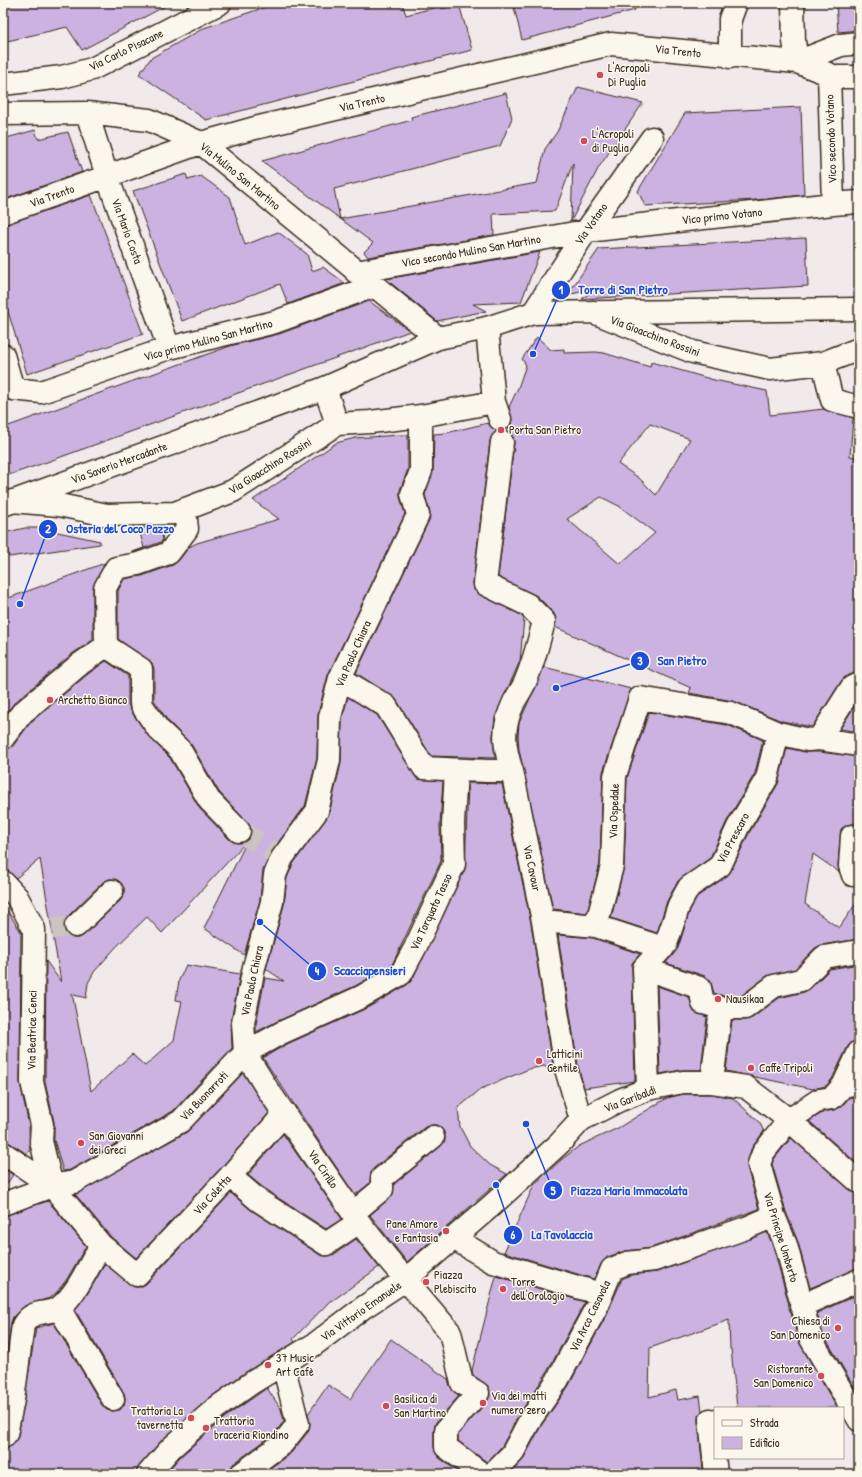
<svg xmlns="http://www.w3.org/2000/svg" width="862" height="1477" font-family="'Patrick Hand',sans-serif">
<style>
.building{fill:#cbb2e1;stroke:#3b2a1e;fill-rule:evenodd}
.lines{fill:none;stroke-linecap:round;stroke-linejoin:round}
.street-tunnel{stroke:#cdc3c1;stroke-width:22;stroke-dasharray:22 11;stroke-linecap:butt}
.street-casing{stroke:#3b2a1e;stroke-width:25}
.secondary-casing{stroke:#3b2a1e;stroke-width:25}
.street{stroke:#fbf7ec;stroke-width:22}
.secondary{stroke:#fbf7ec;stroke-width:22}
.poi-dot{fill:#d1495b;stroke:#fbf7ec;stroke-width:1.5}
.labels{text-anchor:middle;stroke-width:3;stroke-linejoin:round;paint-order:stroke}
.street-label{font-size:12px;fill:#3b2a1e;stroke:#fbf7ec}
.poi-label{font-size:12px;fill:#3b2a1e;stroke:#fbf7ec;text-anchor:start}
.leader{fill:none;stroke:#1d4ed8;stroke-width:1.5}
.callout-dot{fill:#1d4ed8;stroke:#fbf7ec;stroke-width:1.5}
.mark-label{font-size:12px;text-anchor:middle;font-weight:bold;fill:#fff}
.callout-label{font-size:13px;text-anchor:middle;font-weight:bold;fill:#1d4ed8;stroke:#fbf7ec;stroke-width:3;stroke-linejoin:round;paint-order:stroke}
</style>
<rect width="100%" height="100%" fill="#f1e9ea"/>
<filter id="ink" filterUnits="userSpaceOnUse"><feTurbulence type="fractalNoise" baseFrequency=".025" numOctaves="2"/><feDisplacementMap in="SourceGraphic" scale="8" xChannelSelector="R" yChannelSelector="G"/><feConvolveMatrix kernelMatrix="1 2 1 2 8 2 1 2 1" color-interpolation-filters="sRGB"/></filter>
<g filter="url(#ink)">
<path class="building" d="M3 3H171L82 50 67 27 3 42Z
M277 3H402L406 15 441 6 442 9 459 4 472 50 206 120 139 74 151 58 204 28Z
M513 3H634L635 10 522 40Z
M836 3H859V30L838 32Z
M578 87 643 103 599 167 571 221 573 163 555 211 493 214 494 235 368 257 364 252 373 243 262 161 412 120 411 117 506 93 512 118 500 146 334 189 340 219 537 183 545 149 557 132Z
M801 107 804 195 756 200 645 206 638 191 685 113Z
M35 130 38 139 68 132 82 172 3 200V139Z
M186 174 188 180 201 176 230 197 245 245 278 232 307 254 312 271 323 267 345 283 288 304 280 284 182 321 133 191Z
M91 195 143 334 27 374 3 295V225Z
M806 238 808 286 582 299 594 289 567 295 599 249Z
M540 252 521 302 473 304 486 311 437 321 386 279Z
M369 301 410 331 47 462 3 477V428L230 346 279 334Z
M537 337 551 350 564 349V353L596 352 604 353 650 367 651 362 714 380 767 391 770 415 824 409 853 418 850 456 859 458V672L847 676 842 680 812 727 782 721 733 701 689 693 691 688 555 627 556 618 553 612 537 596 498 577 514 443 513 437 505 430 510 427 512 421 509 407 518 388 526 365 522 359ZM650 424 690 439 656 495 639 478 618 464ZM601 497 619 506 655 533 620 564 567 519Z
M488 423 492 428 497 431 492 435 490 441 473 583 474 590 480 595 521 615 524 619 520 661 495 717 493 737 495 758 431 756 396 699 356 673 429 520 430 512 425 495 433 471 434 434 446 433Z
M399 435H408V469L400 490V497L405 514 328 675 318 714 317 758 305 806 272 851 263 870 260 900 244 955 204 928 247 841 162 933 147 917 116 947 94 972 88 983 86 998 70 994 73 998 91 1091 132 1054 145 1066 174 1040 182 1001 176 1000 179 980 186 965 240 974 231 1021 232 1048 173 1111 70 1170 63 1171 54 1140V1122L45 1081 46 961 61 982 40 859 16 878 7 870H3V750L13 746 31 722 88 674 106 661 128 676V704L131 711 148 736 170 758 200 809 230 840 236 843H242L247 840 251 834V828L248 823 219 792 191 744 168 721 154 700V669L152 663 118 639V591L124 579 142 576 173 565 179 560 189 547 197 543 279 519 253 500 336 443 355 438ZM109 879H116L121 883 124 888V894L121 900 84 935 79 938H73L67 935 64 929V923L67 917 103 882Z
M153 526H160L163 540 161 542 133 552 144 548 139 529Z
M25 528H39L100 541V544L9 557 3 533Z
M105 563 93 588V640L72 654 14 703 3 717V600Z
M544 667 631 689 603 772 600 864 587 913 553 909 519 750 518 736 519 723Z
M348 697 377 715 417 779 443 781 440 824 441 861 392 965 355 986 276 1022 256 1032V1024L265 978 284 981 266 969 284 905 287 878 293 864 329 814 341 763 342 719Z
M859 699V732L840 729Z
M649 712 727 725 763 740 755 773 727 821 710 858 678 881 667 901 657 933 611 918 624 867 627 778Z
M787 748 805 752H819L859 757V826L853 824 847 825 841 829 838 865 839 872 813 854 805 904 839 928 859 899V939L821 945 815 948 795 969 767 976 741 996H723L714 993 710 980 705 976 666 963 678 948 690 910 698 896 727 876 731 871 749 833 778 784Z
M468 783 502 784 531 923 554 1072 544 1066 529 1069 481 1089 458 1108 460 1127 470 1146 490 1165 507 1174 407 1262 370 1215 390 1198 393 1194 394 1184 441 1146 445 1141V1135L443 1130 437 1125H431L425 1127 374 1168 371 1173 370 1183 355 1195 263 1058 287 1044 367 1008 407 985 412 980 465 869Z
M3 904 21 932 20 1082 29 1126 30 1149 27 1154 10 1143 3 1141Z
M558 935 593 938 640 954 632 963V968L635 1081 584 1088 578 1066Z
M859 964V1040L852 1042 848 1046 832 1079 826 1086 813 1089 726 1071 732 1020H745L752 1018 779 998 804 992 810 989 830 969Z
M657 986 689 997 694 1012 707 1017 701 1070H681L660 1074Z
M243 1073 269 1113 221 1168 136 1258 110 1236 75 1194 187 1132Z
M684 1094H711L733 1098 759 1122 764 1131 751 1149 747 1167 759 1209 651 1248 625 1251 607 1257 601 1264 594 1279 504 1252 534 1185 561 1160 579 1146 618 1128 667 1098Z
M859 1096V1165L809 1121 824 1112 834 1110 841 1107 849 1098Z
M283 1134 342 1219 326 1229 266 1190 248 1175Z
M791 1138 851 1191 859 1194V1268L810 1288 798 1242 786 1212 772 1164 774 1159Z
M3 1168 13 1175 4 1188 8 1189 3 1191Z
M231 1193 251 1210 320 1255 326 1256 333 1255 356 1239 379 1267 332 1301 331 1300 293 1339 295 1342 246 1372 208 1399 162 1440 139 1466 136 1474H3V1449L12 1446 18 1437 36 1328 54 1323 102 1405 107 1410 113 1411 120 1410 124 1405 125 1399 124 1393 75 1310 88 1293 105 1264 134 1287H140L146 1284Z
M48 1201 86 1246 67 1279 57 1292 50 1298 26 1305 13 1317 11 1323 3 1380V1216Z
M767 1232 774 1249 799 1342 837 1408H737L731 1349H730L729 1320 650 1348 649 1397 676 1390 678 1400 700 1396 702 1411 698 1415V1421L703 1470 644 1474H510L523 1460 541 1426 568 1387 607 1314 622 1279 630 1275 658 1272Z
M496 1276 585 1302 546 1374 520 1413 502 1446 487 1462 458 1441V1435L487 1401 490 1395 489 1387 473 1375 472 1370Z
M859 1294V1395L823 1334 817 1313Z
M391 1339 448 1379 450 1386 459 1396 436 1422 434 1430V1447L438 1457 461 1474H262L291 1453 308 1432 310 1426 308 1414 328 1385 350 1399Z
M267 1388 281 1409 284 1421 274 1434 233 1464 229 1474H165L180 1457 224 1418Z"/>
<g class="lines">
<path class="street-tunnel" d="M239 831 278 855
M52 928 76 926"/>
<g class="street-casing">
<path id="street" d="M793 3 794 41 797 62 841 45 859 43
M730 57V19L736 3
M829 74 833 204
M3 84 62 77 92 69 220 3
M87 113 107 176 169 348
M3 114 87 113 149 120 201 143 438 338
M3 213 201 143 255 128 611 44 797 62 836 77H859
M356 272 586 231 833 204 859 202
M593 312 693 352 770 369 823 363 859 349
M533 313 586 231 652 138
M487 328 494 402 500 419
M3 355 13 389 41 392 169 348 275 322 374 286
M823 363 832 400 859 407
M325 388 337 424
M421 416V471L412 494 418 515 340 678 330 717 329 760 317 811 282 858 275 875 272 902 254 967 243 1023 245 1053 266 1087 359 1222 389 1260 450 1332 462 1383 478 1393 446 1430V1447L482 1474
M502 442 485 584 528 605 544 621C539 641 534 661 526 680 523 688 518 694 514 702 502 727 503 745 512 771L543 921 566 1069 581 1120
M12 501 59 505 107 515 175 513 233 491 337 424 370 422 421 416 494 402
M106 646 141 669V704L158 729 180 750 209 800 239 831
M340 678 386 706 424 768 487 771H512
M3 738 22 713 80 664 106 646 105 588 116 568 138 564 169 553 187 529 185 509
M819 739 852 687 859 684
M852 836 850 866 853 875
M3 882 17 897 34 929 32 1082 42 1125 41 1141 52 1186
M543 921 596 926 663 948
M76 926 112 891
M596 926 612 866 615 776 640 698 731 713 778 733 808 740 819 739 859 745
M644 968 700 988 703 1003 721 1008 712 1082
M721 1008H745L774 986 801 980 824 957 859 951
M859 1083 843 1086 832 1098 819 1100 789 1120 763 1153 759 1164 774 1216 786 1245 811 1339 859 1420
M843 1086 859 1052
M648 1089 644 968 666 944 679 905 689 887 720 866 738 827 767 778 778 733
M3 1153 52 1186 101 1245 137 1275 230 1176 285 1113
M230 1176 258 1200 326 1244 359 1222
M3 1204 52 1186 74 1182 181 1121 245 1053 281 1033 361 997 401 974 415 948 454 864 453 824 456 770
M353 1213 382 1189V1178L433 1137
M455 1239 493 1262 601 1294
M801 1306 859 1280
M59 1308 113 1399
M710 1420 716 1474
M3 1437 6 1434 13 1400 23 1325C34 1307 48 1316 60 1307 78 1292 89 1265 101 1245
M148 1474 171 1448 216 1408 253 1382 315 1344 364 1307 405 1280 491 1206 560 1143 581 1120 620 1100 648 1089 683 1082H712L746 1087 789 1120 859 1182
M241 1474 283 1443 298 1424 283 1364
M492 1474 512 1454 530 1420 557 1381 596 1308 612 1269 627 1263 654 1260 746 1228 774 1216"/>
</g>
<g class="secondary-casing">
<path id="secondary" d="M3 505 325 388 438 338 487 328 533 313 859 309"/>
</g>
<use href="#street" class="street"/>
<use href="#secondary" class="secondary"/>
</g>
</g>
<g class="poi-dot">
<circle cx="600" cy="75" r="4"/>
<circle cx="584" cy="141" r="4"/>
<circle cx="501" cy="430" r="4"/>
<circle cx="50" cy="700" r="4"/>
<circle cx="718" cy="999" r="4"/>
<circle cx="539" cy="1061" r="4"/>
<circle cx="751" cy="1068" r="4"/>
<circle cx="81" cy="1143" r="4"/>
<circle cx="446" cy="1231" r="4"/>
<circle cx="426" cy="1282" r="4"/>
<circle cx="503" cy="1289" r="4"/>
<circle cx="838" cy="1328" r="4"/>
<circle cx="268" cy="1365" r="4"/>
<circle cx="821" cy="1376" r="4"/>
<circle cx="483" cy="1403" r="4"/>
<circle cx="386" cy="1406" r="4"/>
<circle cx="191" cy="1418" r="4"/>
<circle cx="206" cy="1428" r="4"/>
</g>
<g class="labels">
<g class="street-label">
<text transform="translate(126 50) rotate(-26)" y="4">Via Carlo Pisacane</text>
<text transform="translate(678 51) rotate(6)" y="4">Via Trento</text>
<text transform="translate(362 103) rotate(-13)" y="4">Via Trento</text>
<text transform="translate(831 139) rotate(-92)" y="4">Vico secondo Votano</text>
<text transform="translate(240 176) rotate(39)" y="4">Via Mulino San Martino</text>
<text transform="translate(52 196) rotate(-20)" y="4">Via Trento</text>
<text transform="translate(722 216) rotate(-6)" y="4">Vico primo Votano</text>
<text transform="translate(591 224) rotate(-55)" y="4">Via Votano</text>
<text transform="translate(127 231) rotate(70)" y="4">Via Mario Costa</text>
<text transform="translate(471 251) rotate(-10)" y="4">Vico secondo Mulino San Martino</text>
<text transform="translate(655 336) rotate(21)" y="4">Via Gioacchino Rossini</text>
<text transform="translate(208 340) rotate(-15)" y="4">Vico primo Mulino San Martino</text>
<text transform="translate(119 463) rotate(-20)" y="4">Via Saverio Mercadante</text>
<text transform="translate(270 466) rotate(-32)" y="4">Via Gioacchino Rossini</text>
<text transform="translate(353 654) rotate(-66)" y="4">Via Paolo Chiara</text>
<text transform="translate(614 811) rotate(-88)" y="4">Via Ospedale</text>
<text transform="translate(733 838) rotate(-62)" y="4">Via Prescaro</text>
<text transform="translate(532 868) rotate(78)" y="4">Via Cavour</text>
<text transform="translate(431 912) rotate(-65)" y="4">Via Torquato Tasso</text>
<text transform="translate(252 981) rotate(-78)" y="4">Via Paolo Chiara</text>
<text transform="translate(32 1030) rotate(-89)" y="4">Via Beatrice Cenci</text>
<text transform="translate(204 1096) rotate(-46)" y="4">Via Buonarroti</text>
<text transform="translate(630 1099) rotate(-21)" y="4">Via Garibaldi</text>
<text transform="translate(323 1169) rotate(56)" y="4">Via Cirillo</text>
<text transform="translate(212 1195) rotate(-47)" y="4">Via Coletta</text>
<text transform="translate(781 1237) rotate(73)" y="4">Via Principe Umberto</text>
<text transform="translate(361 1311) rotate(-35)" y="4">Via Vittorio Emanuele</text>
<text transform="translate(590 1316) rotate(-64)" y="4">Via Arco Casavola</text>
</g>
<g class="poi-label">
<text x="608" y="72">L'Acropoli<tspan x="608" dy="14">Di Puglia</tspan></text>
<text x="592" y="138">L'Acropoli<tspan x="592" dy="14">di Puglia</tspan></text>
<text x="509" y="434">Porta San Pietro</text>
<text x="58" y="704">Archetto Bianco</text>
<text x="726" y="1003">Nausikaa</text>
<text x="547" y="1058">Latticini<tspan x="547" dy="14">Gentile</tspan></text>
<text x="759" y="1072">Caffe Tripoli</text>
<text x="89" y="1140">San Giovanni<tspan x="89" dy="14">dei Greci</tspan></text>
<text x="438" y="1228" text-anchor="end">Pane Amore<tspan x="438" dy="14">e Fantasia</tspan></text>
<text x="434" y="1279">Piazza<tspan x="434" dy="14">Plebiscito</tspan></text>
<text x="511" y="1286">Torre<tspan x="511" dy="14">dell'Orologio</tspan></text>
<text x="830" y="1325" text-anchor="end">Chiesa di<tspan x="830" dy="14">San Domenico</tspan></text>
<text x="276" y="1362">37 Music<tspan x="276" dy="14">Art Cafè</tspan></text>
<text x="813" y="1373" text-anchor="end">Ristorante<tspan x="813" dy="14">San Domenico</tspan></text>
<text x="491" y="1400">Via dei matti<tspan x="491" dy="14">numero zero</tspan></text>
<text x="394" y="1403">Basilica di<tspan x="394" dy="14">San Martino</tspan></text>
<text x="183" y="1415" text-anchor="end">Trattoria La<tspan x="183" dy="14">tavernetta</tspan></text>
<text x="214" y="1425">Trattoria<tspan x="214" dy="14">braceria Riondino</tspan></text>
</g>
</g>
<path class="leader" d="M533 354L561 290M20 604L48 529M556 688L640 661M260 922L317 971M526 1124L553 1190M496 1185L513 1235"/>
<g class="callout-dot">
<circle cx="533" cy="354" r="4"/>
<circle cx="20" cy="604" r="4"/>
<circle cx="556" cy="688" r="4"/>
<circle cx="260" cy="922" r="4"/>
<circle cx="526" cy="1124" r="4"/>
<circle cx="496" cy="1185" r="4"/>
<circle cx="561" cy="290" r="10"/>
<circle cx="48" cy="529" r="10"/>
<circle cx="640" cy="661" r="10"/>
<circle cx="317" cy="971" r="10"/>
<circle cx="553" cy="1190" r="10"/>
<circle cx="513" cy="1235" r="10"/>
</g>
<g class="mark-label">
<text x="561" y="294">1</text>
<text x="48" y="533">2</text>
<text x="640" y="665">3</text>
<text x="317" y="975">4</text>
<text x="553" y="1195">5</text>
<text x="513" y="1239">6</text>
</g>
<g class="callout-label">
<text x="623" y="294">Torre di San Pietro</text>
<text x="120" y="533">Osteria del Coco Pazzo</text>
<text x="682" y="665">San Pietro</text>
<text x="370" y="975">Scacciapensieri</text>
<text x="629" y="1195">Piazza Maria Immacolata</text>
<text x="562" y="1239">La Tavolaccia</text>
</g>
<rect width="862" height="1477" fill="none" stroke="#fbf7ec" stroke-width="16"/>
<rect x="8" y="8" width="846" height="1461" fill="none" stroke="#3b2a1e" stroke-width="1.5" filter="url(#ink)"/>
<rect x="714" y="1407" width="130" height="52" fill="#fbf7ec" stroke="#aea59a"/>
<rect x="722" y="1420" width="20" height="6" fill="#fbf7ec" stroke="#aea59a"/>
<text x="750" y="1427" font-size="12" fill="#3b2a1e">Strada</text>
<rect x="722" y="1437" width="20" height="12" fill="#cbb2e1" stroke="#aea59a"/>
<text x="750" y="1447" font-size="12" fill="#3b2a1e">Edificio</text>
</svg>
